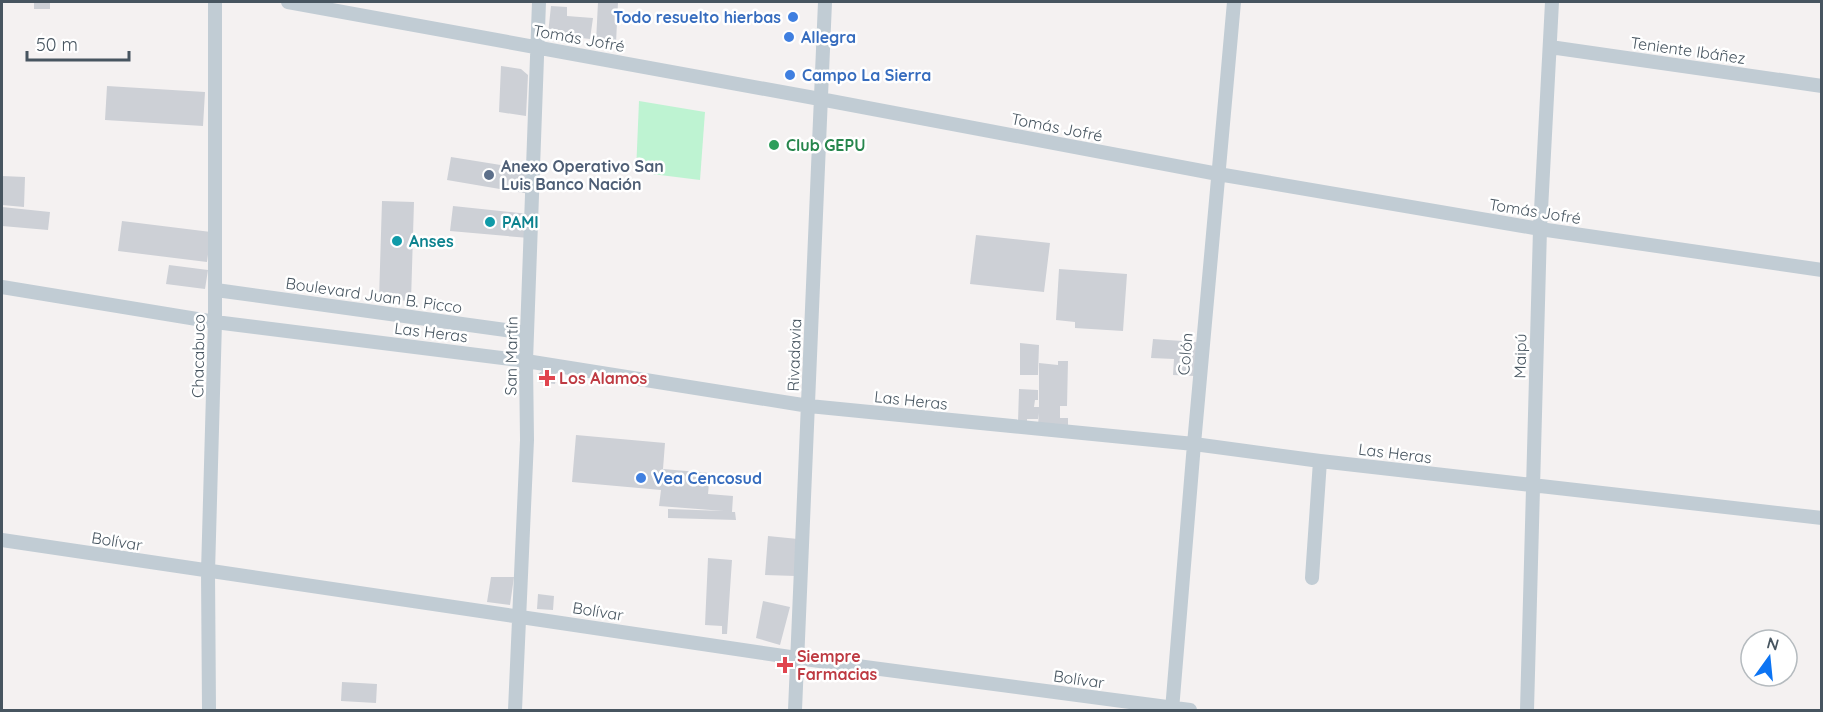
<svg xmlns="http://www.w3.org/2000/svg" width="1823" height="712" font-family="Quicksand,sans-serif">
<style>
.green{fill:#bef3d2}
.building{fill:#cdd0d6}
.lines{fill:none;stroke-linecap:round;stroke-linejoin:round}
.minor{stroke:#c1ccd4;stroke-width:14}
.shop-dot{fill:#3f7fe0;stroke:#fff;stroke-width:2}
.leisure-dot{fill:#2e9e5b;stroke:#fff;stroke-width:2}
.service-dot{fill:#5c6f8a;stroke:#fff;stroke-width:2}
.culture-dot{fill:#0f9aa8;stroke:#fff;stroke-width:2}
.health-dot{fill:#e0444e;stroke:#fff;stroke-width:2}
.labels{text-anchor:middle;stroke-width:5;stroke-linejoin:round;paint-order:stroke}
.shop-label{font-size:16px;font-weight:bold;fill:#366cbe;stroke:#fff;text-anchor:start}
.street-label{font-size:16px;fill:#475560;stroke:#fff}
.leisure-label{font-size:16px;font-weight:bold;fill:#27864d;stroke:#fff;text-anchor:start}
.service-label{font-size:16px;font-weight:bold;fill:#4e5e75;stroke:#fff;text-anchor:start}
.culture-label{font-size:16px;font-weight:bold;fill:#0d838f;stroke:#fff;text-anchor:start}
.health-label{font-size:16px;font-weight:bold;fill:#be3a42;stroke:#fff;text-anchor:start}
</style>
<rect width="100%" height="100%" fill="#f4f1f1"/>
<path class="green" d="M639 101 705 112 700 180 636 172Z"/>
<path class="building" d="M34 2H50V9H34Z
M598 2H618L616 43 596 42Z
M551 6 567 7V16L593 18 590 39 548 34Z
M501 66 521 69 528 75 526 116 499 112Z
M107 86 205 92 203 126 105 120Z
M451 157 531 170 530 194 447 180Z
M2 176 25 177 24 207 2 205Z
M382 201 414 202 411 301 379 299Z
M453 206 529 214V238L450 231Z
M2 207 50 212 48 230 2 226Z
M122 221 211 232 207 262 118 251Z
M976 235 1050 243 1044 292 970 284Z
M169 265 208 270 205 289 166 284Z
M1059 269 1127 274 1123 331 1075 328V322L1056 320Z
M1153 339 1197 342 1195 376 1173 375 1174 359 1151 358Z
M1020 343 1039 345 1038 375H1020Z
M1058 361H1068L1067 406H1060V418H1068V425H1038L1039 413 1038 419H1027V423L1018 422 1019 389 1038 390V400H1035L1034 407H1039V363L1058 365Z
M547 367 557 369 555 384 538 382V374Z
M576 435 665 443 663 469 710 473 708 494 733 496 732 512H735L736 520 668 518V509L724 511 659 506 661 490 572 482Z
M768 536 798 539 796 576 765 575Z
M708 558 732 560 727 634H722V626L705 625Z
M491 577H514L510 605 487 602Z
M538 594 554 596 553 610 537 609Z
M763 601 790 607 780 645 756 638Z
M342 682 377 684 376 703 341 701Z"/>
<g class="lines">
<path class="minor" d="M288 2 820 99 1218 174 1540 229 1822 270
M1550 47 1822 86
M2 287 215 322 526 361 809 406 1194 444 1320 461 1822 518
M216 290 527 333
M2 540 797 658 1190 710
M1312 578 1320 461
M209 710 208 572 215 322V2
M515 710 527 440 526 361 539 2
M795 710 825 2
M1172 710 1194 444 1234 2
M1527 710 1540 229 1552 2"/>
</g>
<g class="shop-dot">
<circle cx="793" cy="17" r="6"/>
<circle cx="789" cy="37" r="6"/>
<circle cx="790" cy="75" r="6"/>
<circle cx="641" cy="478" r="6"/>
</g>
<circle class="leisure-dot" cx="774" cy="145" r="6"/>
<circle class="service-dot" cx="489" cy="175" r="6"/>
<g class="culture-dot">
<circle cx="490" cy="222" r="6"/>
<circle cx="397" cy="241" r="6"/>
</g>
<g class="health-dot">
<path d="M544 369h6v6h6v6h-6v6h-6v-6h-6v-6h6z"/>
<path d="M782 656h6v6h6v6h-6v6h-6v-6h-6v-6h6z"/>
</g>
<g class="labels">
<g class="shop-label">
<text x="781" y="23" text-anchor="end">Todo resuelto hierbas</text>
<text x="801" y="43">Allegra</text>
<text x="802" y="81">Campo La Sierra</text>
<text x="653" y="484">Vea Cencosud</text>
</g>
<g class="street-label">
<text transform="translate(579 38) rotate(10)" y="6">Tomás Jofré</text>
<text transform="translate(1688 50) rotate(8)" y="6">Teniente Ibáñez</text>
<text transform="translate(1057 127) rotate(11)" y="6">Tomás Jofré</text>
<text transform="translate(1535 211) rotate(9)" y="6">Tomás Jofré</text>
<text transform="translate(374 295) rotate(8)" y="6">Boulevard Juan B. Picco</text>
<text transform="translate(431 332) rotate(7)" y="6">Las Heras</text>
<text transform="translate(1185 354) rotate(-85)" y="6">Colón</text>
<text transform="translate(794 355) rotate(-88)" y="6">Rivadavia</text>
<text transform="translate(198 356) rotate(-89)" y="6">Chacabuco</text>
<text transform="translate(511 356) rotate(-89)" y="6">San Martín</text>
<text transform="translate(1520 356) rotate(-89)" y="6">Maipú</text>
<text transform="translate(911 400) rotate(6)" y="6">Las Heras</text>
<text transform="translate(1395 453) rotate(7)" y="6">Las Heras</text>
<text transform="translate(117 541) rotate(9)" y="6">Bolívar</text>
<text transform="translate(598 611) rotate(9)" y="6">Bolívar</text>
<text transform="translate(1079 679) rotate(8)" y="6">Bolívar</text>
</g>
<g class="leisure-label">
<text x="786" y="151">Club GEPU</text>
</g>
<g class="service-label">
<text x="501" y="172">Anexo Operativo San<tspan x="501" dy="18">Luis Banco Nación</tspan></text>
</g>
<g class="culture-label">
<text x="502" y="228">PAMI</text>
<text x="409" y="247">Anses</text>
</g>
<g class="health-label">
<text x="559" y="384">Los Alamos</text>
<text x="797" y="662">Siempre<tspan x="797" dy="18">Farmacias</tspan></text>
</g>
</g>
<rect width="1823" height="712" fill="none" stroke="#475560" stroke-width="6"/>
<g transform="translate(1769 658) rotate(15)"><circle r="28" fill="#ffffff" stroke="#b5bbbf" stroke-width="1.5"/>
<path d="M0-4.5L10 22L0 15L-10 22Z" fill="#0c74f3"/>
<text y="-9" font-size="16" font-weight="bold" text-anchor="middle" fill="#475560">N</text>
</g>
<path d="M27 51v9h102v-9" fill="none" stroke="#475560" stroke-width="3"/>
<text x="36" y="51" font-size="18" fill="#475560" stroke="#ffffff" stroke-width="4.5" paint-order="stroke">50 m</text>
</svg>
